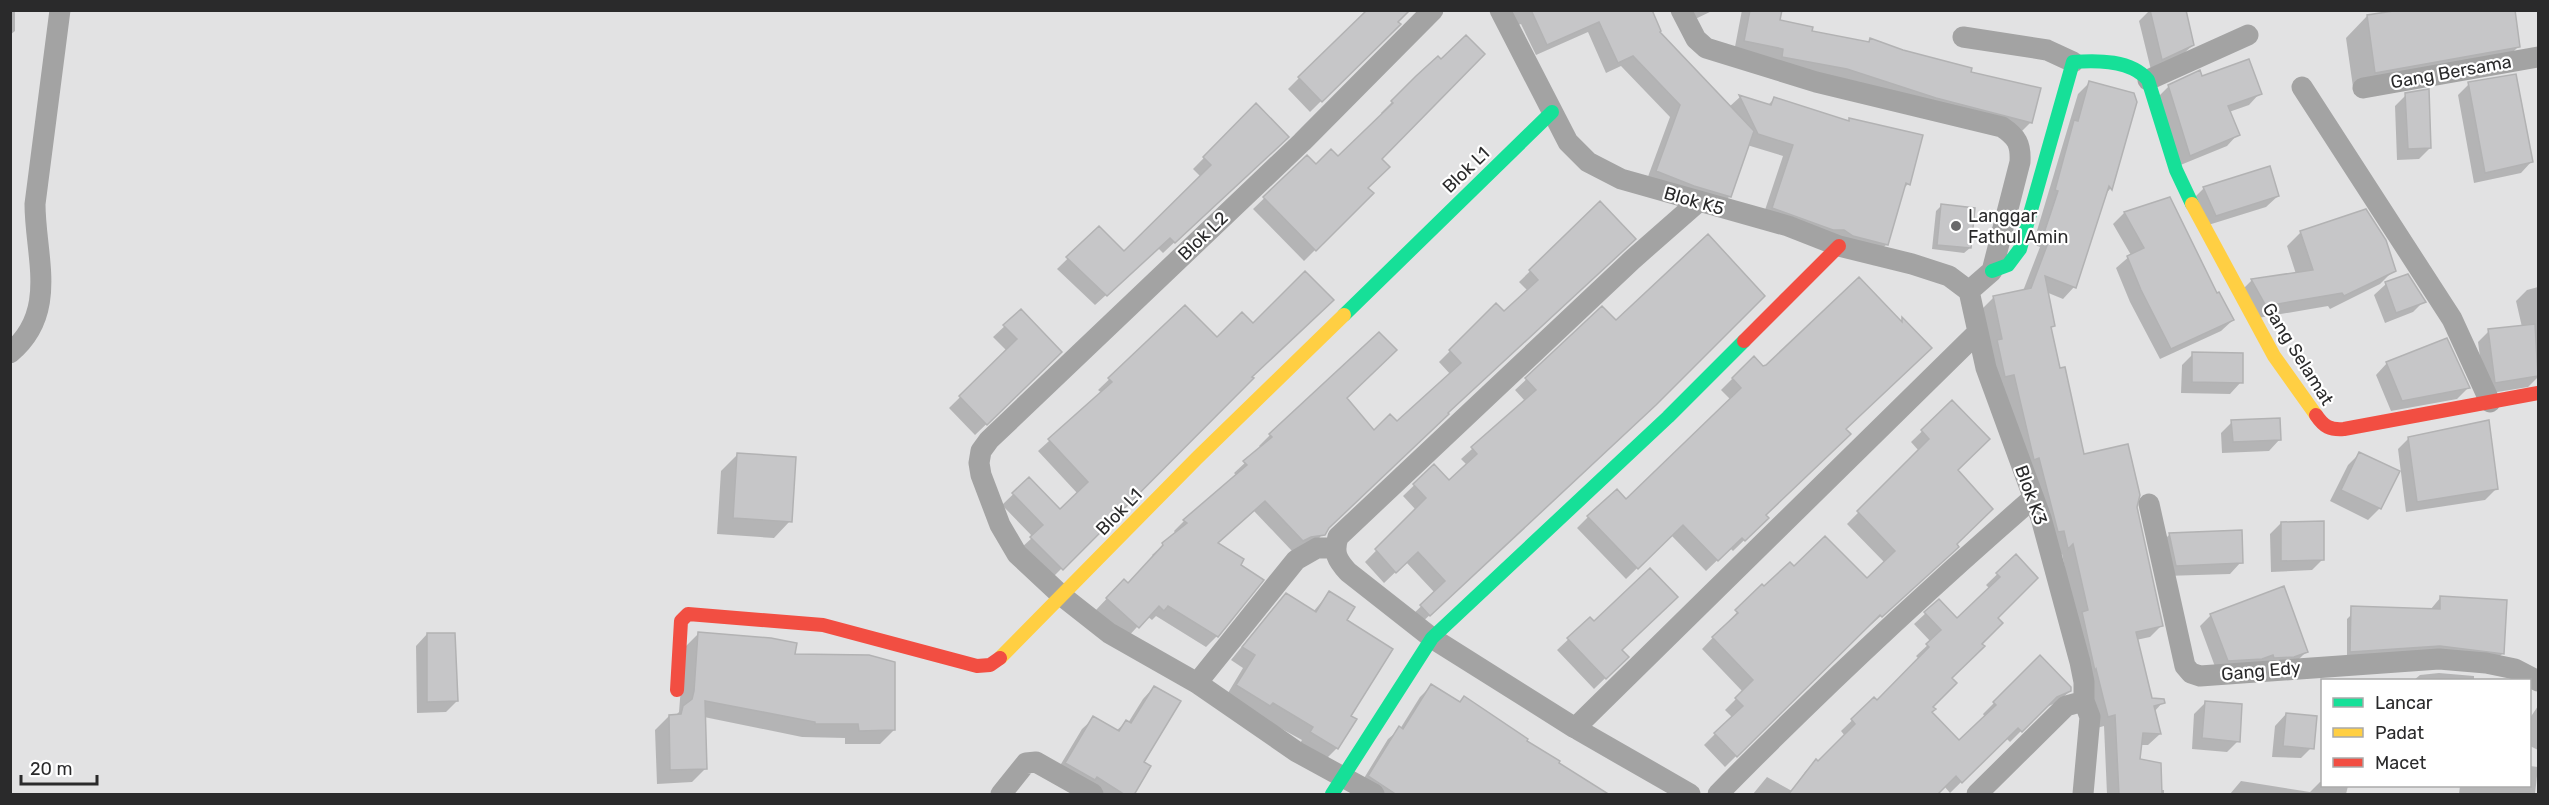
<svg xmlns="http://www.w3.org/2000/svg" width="2549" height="805" font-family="Rubik,sans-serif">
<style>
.shadow{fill:#0003}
.building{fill:#c6c6c8;stroke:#b2b2b3;stroke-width:1.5}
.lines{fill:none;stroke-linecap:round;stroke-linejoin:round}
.street{stroke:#a3a3a3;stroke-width:21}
.fast{stroke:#16e098;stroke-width:14}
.slow{stroke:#ffcf43;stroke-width:14}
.jam{stroke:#f24e42;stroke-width:14}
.poi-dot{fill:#6a6a6b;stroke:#fff;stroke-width:2}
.labels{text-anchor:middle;stroke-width:4.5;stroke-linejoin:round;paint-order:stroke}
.street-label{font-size:18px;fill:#2a2a2b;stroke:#fff}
.poi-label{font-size:18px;fill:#2a2a2b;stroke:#fff;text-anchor:start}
</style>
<rect width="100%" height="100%" fill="#e2e2e3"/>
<path class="shadow" d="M10 10H15V31L10 35Z
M1367 10 1399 24 1310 112 1288 89Z
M1511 10H1650L1658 33 1729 107 1740 97 1768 105 1774 99 1847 122 1850 119 1908 184 1902 190 1887 244 1875 255 1762 219 1783 156 1747 145 1730 196 1719 207 1646 182 1670 117 1621 66 1606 73 1588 32 1536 55 1521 24 1518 25Z
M1684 10H1714L1689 22Z
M1742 10H1780L1778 21 1810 32 1867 43 1871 40 2031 122 2020 133 1734 52Z
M2150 10H2185L2193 45 2181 56 2151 70 2139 21Z
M2367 16 2518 47 2497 68 2354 94 2346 38Z
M1417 77 1366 188 1372 193 1304 261 1253 209 1307 157 1316 166 1338 158 1383 115 1381 113Z
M2201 78 2260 93 2249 105 2229 112 2238 134 2227 146 2178 166 2157 98 2169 86Z
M2090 82 2135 102 2110 189 2105 195 2074 287 2063 299 2046 292 2053 325 2050 329 2082 456 2135 507 2161 626 2150 637 2136 640 2150 699 2163 702 2154 712 2160 734 2148 745H2140L2138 761 2161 790H2164V794H2107L2104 726 2097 728 2062 554 2056 559 1994 388 1982 309 1994 297 2023 291 2040 247 2033 244 2078 94Z
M2469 84 2532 161 2521 173 2474 183 2458 95Z
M2406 95 2430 148 2419 159 2397 160 2395 106Z
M1256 105 1276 147 1163 253 1158 248 1095 305 1057 269 1099 228 1124 253 1201 177 1193 169Z
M2204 188 2278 196 2266 207 2205 226 2193 199Z
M2169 199 2216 295 2233 320 2221 331 2160 359 2130 302 2116 268 2131 255 2113 224 2124 213Z
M1600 203 1446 413 1327 528 1313 546 1292 551 1254 511 1217 543V636L1206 647 1156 616 1152 620 1147 616 1127 638 1096 610 1113 592 1128 584 1154 557 1152 555 1176 534 1174 531 1184 521 1237 476 1234 473 1261 448 1259 446 1270 435 1345 398 1374 432 1397 423 1451 375 1439 362 1496 305 1504 313 1528 291 1519 282Z
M1942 205 1970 248 1964 253 1932 249 1936 211Z
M2301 232 2394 270 2380 284 2330 309 2328 306 2252 319 2238 294 2252 280 2296 274 2287 246Z
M2407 276 2424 301 2413 312 2385 323 2374 295 2386 284Z
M2538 287V377L2528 387 2485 394 2478 342 2489 331 2522 327 2516 301 2527 290Z
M1185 307 1217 339 1253 326 1252 378 1051 579 1021 548 1033 537 1002 505 1029 479 1060 511 1078 494 1038 451 1102 393 1098 390Z
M1602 308 1643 416 1418 626 1410 617 1435 593 1406 562 1384 583 1365 562 1416 510 1403 496 1434 466 1449 483 1467 465 1461 459 1525 401 1515 390Z
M1021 311 1049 364 975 435 949 408 1007 351 993 337Z
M1902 320 1930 348 1845 429 1765 516 1767 518 1733 551 1730 548 1706 571 1671 535 1626 579 1577 528 1588 517 1626 501 1731 400 1721 390 1753 358 1763 368Z
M2193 354 2241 382 2230 394 2181 393 2182 365Z
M2387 363 2468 388 2457 399 2391 411 2376 375Z
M1952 402 1956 470 1955 544 1946 558 1845 648 1725 767 1704 745 1732 717 1725 710 1743 692 1702 649 1762 586 1764 589 1794 568 1867 581 1885 563 1847 524 1919 451 1911 442Z
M2232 422 2280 439 2269 451 2222 453 2221 433Z
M2409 438 2497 488 2485 500 2406 512 2398 449Z
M738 454 790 521 774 538 717 534 721 471Z
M2359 454 2398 472 2380 508 2368 520 2330 501 2348 465Z
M2281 523 2323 559 2312 570 2271 572 2270 534Z
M2240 532 2241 562 2230 574 2165 576 2158 546 2169 535Z
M2016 556 1996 618 1981 644 1950 678 1931 707 1930 712 1959 742 1985 717 1983 714 2040 657 2070 691 2058 702 2044 708 2010 742 2006 738 1950 793 1944 786 1935 794H1753L1767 777 1792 791 1805 772 1816 761 1818 763 1845 736 1841 731 1874 699 1877 702 1919 659 1916 656 1931 642 1914 624 1939 601 1957 620 1990 589 1986 585Z
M1329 593 1345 620 1349 716 1337 748 1324 761 1299 745 1302 740 1225 698 1243 668 1231 660 1273 608 1286 595 1313 612Z
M2441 597 2503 653 2492 664 2347 662V619L2358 608 2430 610Z
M2211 615 2306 652 2295 663 2217 672 2200 626Z
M1590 619 1627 657 1594 689 1557 650Z
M427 634 457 701 446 712 417 713 416 646Z
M698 634 793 656 894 730 880 744H845V738L802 737 704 717 706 768 692 782 657 784 655 730 669 716H675L679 712 684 648Z
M2439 673 2474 676V680H2414L2420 675Z
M1431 686 1459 703 1464 698 1557 764 1609 794H1369L1358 788 1388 739 1400 729 1420 697Z
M1154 687 1142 763 1132 794H1096L1055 774 1082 729 1094 718 1116 731 1126 722 1128 723 1143 699Z
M2205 703 2238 741 2227 752 2192 749 2194 714Z
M2538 706V750L2530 746V718Z
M2286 714 2312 747 2301 758 2272 757 2275 726Z
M2530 766 2538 767 2535 794H2459L2460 786H2530Z
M2241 781 2310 792 2320 782H2322V786H2348L2346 794H2230Z"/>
<path class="building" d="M1367 10H1410L1398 22 1401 24 1322 102 1298 77Z
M1531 10H1652L1661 31 1660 32 1754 131 1731 197 1694 186 1656 171 1680 105 1633 56 1618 63 1599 22 1547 45Z
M1750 10H1782L1780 20 1813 27 1812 31 1869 42 1870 38 1903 50 1972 68 1971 72 2041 88 2032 123 1936 98 1847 69 1782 57 1783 49 1744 41Z
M2150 10H2186L2194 45 2162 60Z
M2400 10H2515L2520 47 2375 73 2367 15Z
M1466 35 1485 54 1382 159 1390 167 1368 188 1374 193 1316 251 1263 197 1307 155 1316 164 1331 149 1338 156 1393 103 1391 101 1416 76 1438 56 1441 59Z
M2249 59 2262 94 2228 106 2240 135 2190 156 2168 85 2200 70 2202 76Z
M2516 74 2533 162 2485 173 2468 82Z
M2089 81 2134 93 2137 102 2112 190 2109 186 2076 288 2045 276 2055 326 2051 327 2060 368 2065 367 2084 454 2128 444 2140 495 2137 507 2163 626 2136 632 2152 698 2164 699 2165 703 2154 706 2161 734 2143 733 2140 759 2161 763 2162 795H2119L2115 715 2108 717 2096 669 2095 671 2082 612 2088 610 2073 544 2068 549 2064 531 2058 532 2039 458 2034 460 2014 375 2005 377 1997 340 2002 339 1993 296 2031 288 2051 235 2044 233 2058 191 2055 190 2074 120 2078 121Z
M2429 89 2431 148 2408 149 2405 93Z
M1739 95 1771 105 1774 97 1849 121V118L1923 135 1910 185 1906 183 1888 245 1853 236 1844 230H1833L1772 208 1793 145 1758 134Z
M1256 103 1289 137 1175 243 1170 238 1107 296 1066 257 1099 226 1124 251 1211 165 1203 157Z
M2270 166 2279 196 2216 216 2203 187Z
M2170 197 2217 293 2219 292 2234 320 2171 349 2141 290 2127 256 2144 248 2124 212Z
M1600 201 1636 239 1448 413 1449 414 1329 528 1325 535 1311 537 1303 541 1265 501 1218 543 1244 559 1241 565 1264 580 1218 637 1168 606 1164 611 1159 606 1139 628 1106 598 1124 579 1128 583 1163 545 1162 543 1187 523 1183 520 1247 465 1243 461 1272 437 1269 434 1379 332 1397 350 1347 398 1374 430 1390 414 1397 421 1461 363 1449 350 1496 303 1504 311 1538 280 1529 270Z
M1941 204 1975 208 1971 248 1937 245Z
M2366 209 2386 240 2396 271 2344 296 2342 293 2266 306 2251 279 2313 270 2300 231Z
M1708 234 1765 296 1656 405 1430 616 1420 605 1445 581 1418 552 1396 573 1375 549 1426 498 1413 484 1434 464 1449 480 1477 454 1471 447 1536 390 1525 378 1602 306 1616 320Z
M1305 271 1334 300 1252 377 1254 378 1063 570 1030 537 1043 525 1012 493 1029 477 1060 509 1088 482 1048 439 1112 382 1108 378 1185 305 1217 337 1242 312 1253 323Z
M2408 274 2426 302 2396 313 2385 282Z
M1859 277 1902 322V317L1932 348 1846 429 1851 434 1766 515 1769 518 1745 541 1742 538 1718 561 1683 525 1638 569 1587 516 1617 489 1626 499 1741 388 1732 378 1754 356 1763 366 1766 365Z
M1021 309 1062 352 987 425 959 396 1017 339 1003 325Z
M2535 324 2538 376 2495 383 2488 329Z
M2447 338 2470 388 2402 401 2386 362Z
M2192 352 2243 353V383L2192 382Z
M1952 400 1990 439 1958 470 1993 509 1957 544 1959 547 1882 617 1880 615 1737 757 1714 733 1743 706 1735 698 1753 680 1712 637 1738 613 1735 610 1762 584 1764 586 1790 562 1794 566 1825 536 1867 578 1895 551 1857 511 1929 439 1921 430Z
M2280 418 2281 440 2233 442 2231 420Z
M2489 420 2498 489 2417 502 2408 437Z
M2359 452 2400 471 2381 509 2341 490Z
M737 453 796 457 792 522 733 518Z
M2324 521V560L2281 561V522Z
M2242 530 2243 563 2176 566 2169 533Z
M2016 554 2038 578 1998 618 2003 623 1982 644 1985 646 1952 678 1957 683 1933 707 1936 709 1932 712 1959 740 1996 705 1993 702 2040 655 2071 687V691L2057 697 2022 732 2018 728 1962 783 1956 776 1937 795H1788L1816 759 1818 761 1855 724 1851 719 1874 697 1877 700 1929 647 1926 644 1941 630 1924 612 1939 599 1957 618 2000 577 1996 573Z
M1650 568 1678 597 1622 650 1629 657 1606 679 1567 638 1590 617 1594 621Z
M2284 586 2308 652 2294 657 2274 658 2273 655 2262 659 2228 661 2210 614Z
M1329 591 1355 607 1347 620 1393 649 1351 716 1357 719 1338 749 1310 732 1313 727 1273 703 1270 706 1236 685 1255 655 1242 647 1286 593 1316 612Z
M2440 596 2507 600 2504 654 2440 646 2350 652 2351 606 2440 609Z
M698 632 771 638 797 643 795 654 869 655 895 662V730L859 731 858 724H815V722L705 701 707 769 670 770 669 715 681 714 683 706 692 699 694 691Z
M427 633H455L458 701 427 702Z
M1431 684 1460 702 1464 696 1528 739 1527 741 1560 761 1559 763 1610 795H1397L1385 787 1368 776 1399 726 1403 729Z
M1154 686 1181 701 1144 762 1151 766 1134 795H1125L1097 777 1095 780 1065 763 1093 716 1119 731 1126 720 1131 723Z
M2205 701 2242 704 2240 742 2202 738Z
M2286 713 2317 716 2314 749 2283 746Z"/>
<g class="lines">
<path class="street" d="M1500 10 1568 142 1588 162 1621 179 1788 226 1839 246 1912 264 1949 276 1969 291
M1681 10 1696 39 1706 48 1816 82 2002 127C2017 137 2021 144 2020 162L1992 271 1969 291
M1963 37 2047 50 2073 62
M2148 80 2248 35
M2302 87 2452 319 2490 402
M2363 88 2538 57
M1969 291 1986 368 2041 518 2080 662 2084 682V701L2090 717 2083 794
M10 353C59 312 35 256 35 204L60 10
M2149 504 2185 666 2191 673 2200 676 2439 659 2486 663 2515 669 2538 681
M1197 683 1296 560 1317 548H1335
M1575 728 1978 332
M1001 794 1026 763 1036 762 1093 794
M1374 794 1297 752 1197 683 1109 633 1062 596 1017 554 1000 525 981 475 979 463 981 451 989 440 1302 142 1433 10
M1690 794 1575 728 1432 638 1348 572C1337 560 1333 553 1338 537L1632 260 1698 202
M1718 794C1818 692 1924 593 2032 499
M1977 794 2066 706 2084 701"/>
<path class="fast" d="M1992 271 2008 265 2020 249 2073 62C2098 60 2131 60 2148 80L2176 170 2192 204
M1344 315 1552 112
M1332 794 1432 638 1668 417 1744 341"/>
<path class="slow" d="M2192 204 2274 356 2316 415
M1000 658 1197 458 1344 315"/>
<path class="jam" d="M1744 341 1839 246
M2316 415C2324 427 2330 430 2344 429L2538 393
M677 690 681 621 688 614 823 625 977 666 990 665 1000 658"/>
</g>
<circle class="poi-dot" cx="1956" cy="226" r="6"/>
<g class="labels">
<g class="street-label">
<text transform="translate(2451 72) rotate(-10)" y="6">Gang Bersama</text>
<text transform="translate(1466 170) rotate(-44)" y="6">Blok L1</text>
<text transform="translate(1694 201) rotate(16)" y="6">Blok K5</text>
<text transform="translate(1203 236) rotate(-44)" y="6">Blok L2</text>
<text transform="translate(2298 354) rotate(58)" y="6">Gang Selamat</text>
<text transform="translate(2031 495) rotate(70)" y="6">Blok K3</text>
<text transform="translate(1119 512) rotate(-46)" y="6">Blok L1</text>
<text transform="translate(2261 671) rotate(-5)" y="6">Gang Edy</text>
</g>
<g class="poi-label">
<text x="1968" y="222">Langgar<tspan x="1968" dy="21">Fathul Amin</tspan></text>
</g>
</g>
<rect width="2549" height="805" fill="none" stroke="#2a2a2b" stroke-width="24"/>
<rect x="2321" y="679" width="210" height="108" fill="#ffffff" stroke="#aaaaaa" stroke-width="1.5"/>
<rect x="2333" y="698" width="30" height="9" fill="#16e098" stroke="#aaaaaa" stroke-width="1.5"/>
<text x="2375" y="709" font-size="18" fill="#2a2a2b">Lancar</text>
<rect x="2333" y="728" width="30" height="9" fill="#ffcf43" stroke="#aaaaaa" stroke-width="1.5"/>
<text x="2375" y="739" font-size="18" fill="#2a2a2b">Padat</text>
<rect x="2333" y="758" width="30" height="9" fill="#f24e42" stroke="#aaaaaa" stroke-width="1.5"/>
<text x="2375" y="769" font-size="18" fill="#2a2a2b">Macet</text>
<path d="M21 775v9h76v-9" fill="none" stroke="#2a2a2b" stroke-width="3"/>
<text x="30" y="775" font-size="18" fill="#2a2a2b" stroke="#ffffff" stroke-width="4.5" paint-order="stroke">20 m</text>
</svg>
